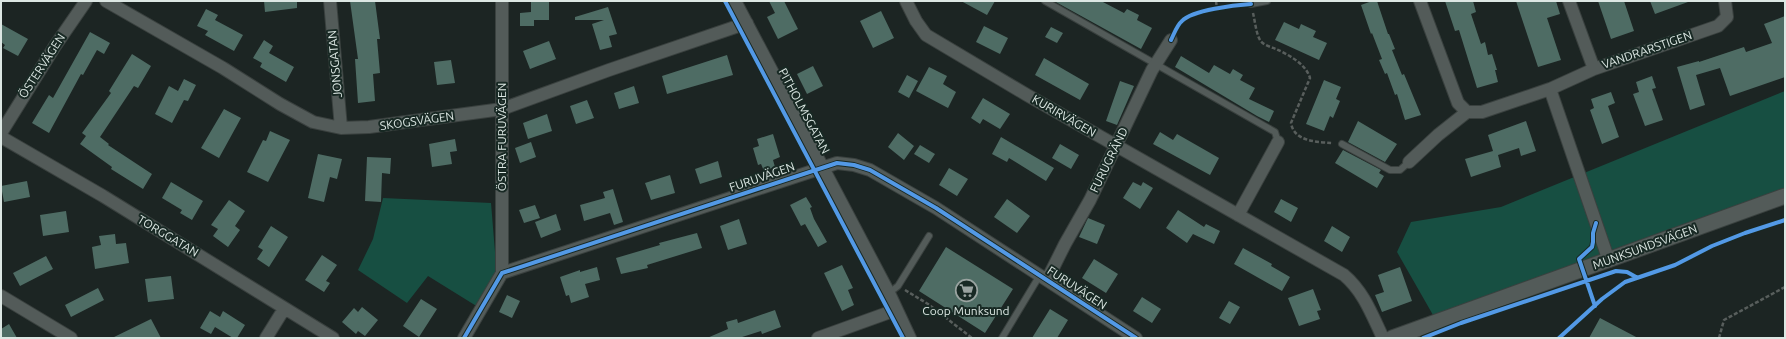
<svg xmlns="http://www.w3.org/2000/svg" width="1786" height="339" viewBox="0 0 1786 339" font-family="Ubuntu,sans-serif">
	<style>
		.green { fill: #174f42 }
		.building { fill: #4e6c64 }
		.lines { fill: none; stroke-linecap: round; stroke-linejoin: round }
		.service-casing { stroke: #3a413f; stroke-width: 8 }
		.minor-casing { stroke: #3a413f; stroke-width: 14 }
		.tertiary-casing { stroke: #3a413f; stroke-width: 17 }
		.path { stroke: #585e5c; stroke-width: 2.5; stroke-dasharray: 4 2; stroke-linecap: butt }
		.service { stroke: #535b59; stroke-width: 6 }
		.minor { stroke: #535b59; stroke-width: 12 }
		.tertiary { stroke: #535b59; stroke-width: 15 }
		.cycleway-casing { stroke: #182924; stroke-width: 6 }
		.cycleway { stroke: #5399e6; stroke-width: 4 }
		.labels { text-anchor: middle; stroke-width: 4; stroke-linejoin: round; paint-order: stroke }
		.street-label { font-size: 12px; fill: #dce7e3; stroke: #182924 }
		.poi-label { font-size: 12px; fill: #dce7e3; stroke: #182924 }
	</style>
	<rect width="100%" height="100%" fill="#1c2523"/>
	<!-- green -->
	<path class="green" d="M1785 91V202L1441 329 1397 252 1411 222 1501 207Z
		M383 198 491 203 497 276 478 307 428 276 407 303 358 270 373 239Z"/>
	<!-- building -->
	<path class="building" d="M264 1H297V8L265 12Z
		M350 1H375L380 39H377L380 73 373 74 375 101 358 103 355 59H358Z
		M531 1H549V20H534V26H520V13L531 12Z
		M769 1H784L798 29 778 39 767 17 775 13Z
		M961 1H995L987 15Z
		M1054 1H1101L1124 13 1127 9 1139 15 1137 20 1152 28 1141 49Z
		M1372 1H1377L1388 34H1389L1395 49 1392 50 1402 75 1404 74 1421 115 1405 120 1397 94 1395 95 1387 73 1385 74 1379 60 1382 59 1372 33 1371 34 1361 5Z
		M1445 1H1473L1476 12 1471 14 1481 44 1485 42 1488 55 1492 54 1497 70H1495L1498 82 1477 88 1459 30 1455 31Z
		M1516 1H1556L1560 14 1547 18 1561 60 1538 67Z
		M1598 1H1624L1634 31 1611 39Z
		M1650 1H1688V2L1655 14Z
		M608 7 617 34 609 36 612 47 600 50 592 24 604 20H575V17Z
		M206 9 218 15 215 20 243 35 234 51 205 35 208 31 197 26Z
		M881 11 894 38 873 48 860 21Z
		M1785 16V77L1730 96 1720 68 1696 75 1705 105 1690 110 1677 67 1699 61V62L1744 47 1746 52 1772 43 1764 24Z
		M1284 22 1299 29 1301 24 1316 31 1313 37 1327 43 1319 60 1275 40Z
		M1 24 28 39 18 56 3 48 5 45 1 42Z
		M984 26 1008 38 1000 54 976 42Z
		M1051 27 1063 33 1057 43 1045 37Z
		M90 32 110 43 104 54 97 50 83 75 81 74 49 133 32 123 49 95 53 98Z
		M264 40 273 46 269 53 294 67 286 82 260 67 262 63 253 58Z
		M549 41 556 59 530 69 523 51Z
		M132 54 151 66 138 88 134 86 100 137 109 144 108 145 152 174 143 189 111 169 112 167 80 144 86 136 82 133 111 93 109 91Z
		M727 55 733 75 667 94 662 76Z
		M1181 56 1209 73 1214 65 1230 74 1233 69 1243 75 1240 80 1255 88 1249 99 1274 111 1269 122 1257 116 1175 67Z
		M1044 58 1089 84 1080 100 1035 75Z
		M451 60 455 83 437 85 434 62Z
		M813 66 823 86 807 94 797 74Z
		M929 67 947 76 943 84 956 92 948 108 916 91Z
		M907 75 918 81 909 98 898 92Z
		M1652 76 1656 88 1652 89 1663 120 1645 126 1633 94 1639 92 1636 82Z
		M184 79 196 85 188 101 184 100 172 123 155 114 169 86 178 91Z
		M1324 80 1341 87 1336 99 1340 101 1333 118 1330 116 1324 131 1306 124Z
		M1120 81 1134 86 1117 125 1106 121Z
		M634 86 639 103 619 109 614 93Z
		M1611 92 1615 103 1608 106 1619 137 1602 144 1590 110 1594 108 1591 99Z
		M983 98 1010 114 1000 129 983 119 980 124 971 118Z
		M587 100 594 118 576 124 570 106Z
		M224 109 241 118 219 158 201 148Z
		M547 114 552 131 528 139 523 123Z
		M1358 121 1397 144 1385 162 1348 142Z
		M1526 121 1536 151 1521 156 1519 148 1498 155 1501 167 1471 177 1465 159 1493 151 1488 135Z
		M270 131 290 140 268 182 247 172 263 140 266 141Z
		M1160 132 1173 140 1177 134 1219 158 1210 175 1153 144Z
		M898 133 914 146 904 160 888 147Z
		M773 134 780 157 773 160 775 167 764 171 761 164 758 165 753 148 759 146 757 139Z
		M1001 137 1054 168 1046 181 1009 158 1007 162 992 154Z
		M455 139 457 151 450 152 452 164 432 167 429 144Z
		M531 142 536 157 520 163 515 148Z
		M1060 144 1079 155 1071 169 1052 158Z
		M920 145 935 154 929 163 914 154Z
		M1343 150 1381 170 1379 173 1384 176 1377 188 1335 163Z
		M318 154 342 159 337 179 330 177 324 202 308 198Z
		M367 157 391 158 390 174 382 173 381 202 365 201Z
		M718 161 722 177 700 184 695 169Z
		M949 168 968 179 957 196 939 185Z
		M670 175 675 193 651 200 645 183Z
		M27 181 30 197 4 202 1 186Z
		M171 182 203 201 192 220 180 213 182 210 162 198Z
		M1133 182 1141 186 1143 182 1153 188 1140 209 1123 198Z
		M613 189 623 222 614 225 610 213 584 221 580 205 605 198 603 192Z
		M806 197 812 207 810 208 814 219 827 242 818 247 805 224 801 226 790 205Z
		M1007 199 1030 216 1017 233 994 217Z
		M1281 199 1298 208 1291 222 1274 212Z
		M229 200 245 211 235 226 240 230 228 247 213 236 218 229 211 225Z
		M535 205 540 218 524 223 519 210Z
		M1178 210 1204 227 1206 224 1220 231 1214 244 1193 234 1187 243 1166 228Z
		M66 211 69 232 43 236 40 215Z
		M556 214 561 230 541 238 535 222Z
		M1088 218 1105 225 1097 244 1079 237Z
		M739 219 747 244 728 250 720 226Z
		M271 226 288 237 269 267 257 259 263 250 258 247Z
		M1332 226 1350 237 1342 252 1324 241Z
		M697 233 702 248 647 265 648 268 621 274 616 258 660 245 659 243Z
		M115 234 116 244 126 243 129 263 95 269 92 247 101 245 99 236Z
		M946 247 1013 289 985 333 919 291Z
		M1243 248 1272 264 1271 266 1290 277 1282 291 1234 264Z
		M322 255 337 265 326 281 330 283 324 292 305 280Z
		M46 256 53 269 20 286 13 273Z
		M1094 259 1118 274 1106 293 1082 278Z
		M842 265 853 288 848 290 854 305 842 311 824 273Z
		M597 267 600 280 585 284 589 297 571 303 569 295 566 296 560 277 580 270V272Z
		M1400 267 1412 301 1382 312 1375 295 1384 292 1378 275Z
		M171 276 174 299 148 302 145 279Z
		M98 288 104 300 71 317 65 305Z
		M1313 289 1321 310 1317 311 1320 319 1299 326 1288 298Z
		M507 295 520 301 512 318 499 312Z
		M1142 297 1161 309 1152 323 1133 311Z
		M421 299 437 309 419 337 403 326Z
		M1229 301 1240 307 1230 324 1219 318Z
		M362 307 378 320 365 336 358 331 356 334 342 322 354 308 358 312Z
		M1050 309 1068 320 1057 338H1032Z
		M775 310 781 327 762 334 761 331 739 338H707L728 329 726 322 737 319 738 323Z
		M210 311 220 317 223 311 245 325 237 338H233L215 327 211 334 200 328Z
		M1600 318 1638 338H1589Z
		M151 319 161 338H112Z
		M9 324 17 338H1V329Z"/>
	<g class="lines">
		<defs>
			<path id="service" d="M1045 1 1275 132 1278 142
				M1251 4 1267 1
				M1342 144 1390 170H1400L1409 162
				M889 293 898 286 929 236
				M1002 338 1040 275"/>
			<path id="minor" d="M106 1 223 68 280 104 313 122 341 128 369 127 502 109 609 70 747 23
				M330 1 341 128
				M502 1V273
				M735 1 889 293 910 338
				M906 1 916 21 926 35 1027 95 1344 275C1364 292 1372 315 1383 338
				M1420 1 1458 103 1467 112H1482L1550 89 1594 69 1718 26 1727 17 1725 1
				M1569 1 1594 69
				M1550 89 1609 261
				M1 133 55 46 86 1
				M1 137 103 196 333 338
				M1409 162 1438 135 1467 112
				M1238 215 1278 142
				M1047 280 1065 244 1090 200 1152 70 1171 40
				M1 296 71 338
				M266 338 284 309
				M464 338 502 273 837 163 854 165 870 170 936 208 1136 338
				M818 338 893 311 896 308"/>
			<path id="tertiary" d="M1392 338 1785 196"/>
		</defs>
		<!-- service casing -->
		<use href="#service" class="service-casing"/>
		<!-- minor casing -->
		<use href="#minor" class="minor-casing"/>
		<!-- tertiary casing -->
		<use href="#tertiary" class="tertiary-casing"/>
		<!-- path -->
		<path class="path" d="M1216 1 1217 9
			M1253 13C1255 21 1256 33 1260 40 1263 45 1271 47 1276 49 1289 55 1306 64 1310 78L1291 123C1294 142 1318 142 1333 143
			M905 290 928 304 972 338
			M1719 338 1724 320 1785 287"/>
		<!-- service -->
		<use href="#service" class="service"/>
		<!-- minor -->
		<use href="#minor" class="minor"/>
		<!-- tertiary -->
		<use href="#tertiary" class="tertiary"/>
		<defs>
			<path id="cycleway" d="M725 1 903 338
				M1171 40C1174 34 1177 25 1182 21 1192 10 1236 5 1251 4
				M1595 306 1579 259 1592 247 1593 242V233L1596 223
				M464 338 502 273 837 163 854 165 870 170 936 208 1136 338
				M1423 338 1461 323 1616 271 1627 272 1636 277
				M1559 338 1602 299 1625 282 1675 265 1712 246 1745 233 1785 220"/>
		</defs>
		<!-- cycleway casing -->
		<use href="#cycleway" class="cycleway-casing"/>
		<!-- cycleway -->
		<use href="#cycleway" class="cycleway"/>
	</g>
	<!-- icons -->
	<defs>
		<symbol id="supermarket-ring" viewBox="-11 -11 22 22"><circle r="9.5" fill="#182924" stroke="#99a3a0" stroke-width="1.5"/><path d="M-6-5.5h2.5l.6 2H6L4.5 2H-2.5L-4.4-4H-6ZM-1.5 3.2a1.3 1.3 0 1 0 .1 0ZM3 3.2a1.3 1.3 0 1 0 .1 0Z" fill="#99a3a0"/></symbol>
	</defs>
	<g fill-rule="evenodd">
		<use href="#supermarket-ring" x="954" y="278" width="25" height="25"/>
	</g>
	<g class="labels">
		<!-- street labels -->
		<g class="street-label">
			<text transform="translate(1647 50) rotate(-19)" y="4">VANDRARSTIGEN</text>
			<text transform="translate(335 64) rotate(-95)" y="4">JONSGATAN</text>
			<text transform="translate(42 66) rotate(-57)" y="4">ÖSTERVÄGEN</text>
			<text transform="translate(804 111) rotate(62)" y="4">PITHOLMSGATAN</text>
			<text transform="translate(1064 116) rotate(30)" y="4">KURIRVÄGEN</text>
			<text transform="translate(417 121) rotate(-8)" y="4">SKOGSVÄGEN</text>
			<text transform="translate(502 137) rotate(-90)" y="4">ÖSTRA FURUVÄGEN</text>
			<text transform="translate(1109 160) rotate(-64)" y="4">FURUGRÄND</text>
			<text transform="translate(762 177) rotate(-19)" y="4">FURUVÄGEN</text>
			<text transform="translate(168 236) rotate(31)" y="4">TORGGATAN</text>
			<text transform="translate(1645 247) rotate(-20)" y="4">MUNKSUNDSVÄGEN</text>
			<text transform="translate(1077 288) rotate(33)" y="4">FURUVÄGEN</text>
		</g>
		<!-- poi labels -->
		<g class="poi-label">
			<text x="966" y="315">Coop Munksund</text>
		</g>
	</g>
	<!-- border -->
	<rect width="1786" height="339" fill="none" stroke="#dce7e3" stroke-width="4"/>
</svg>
